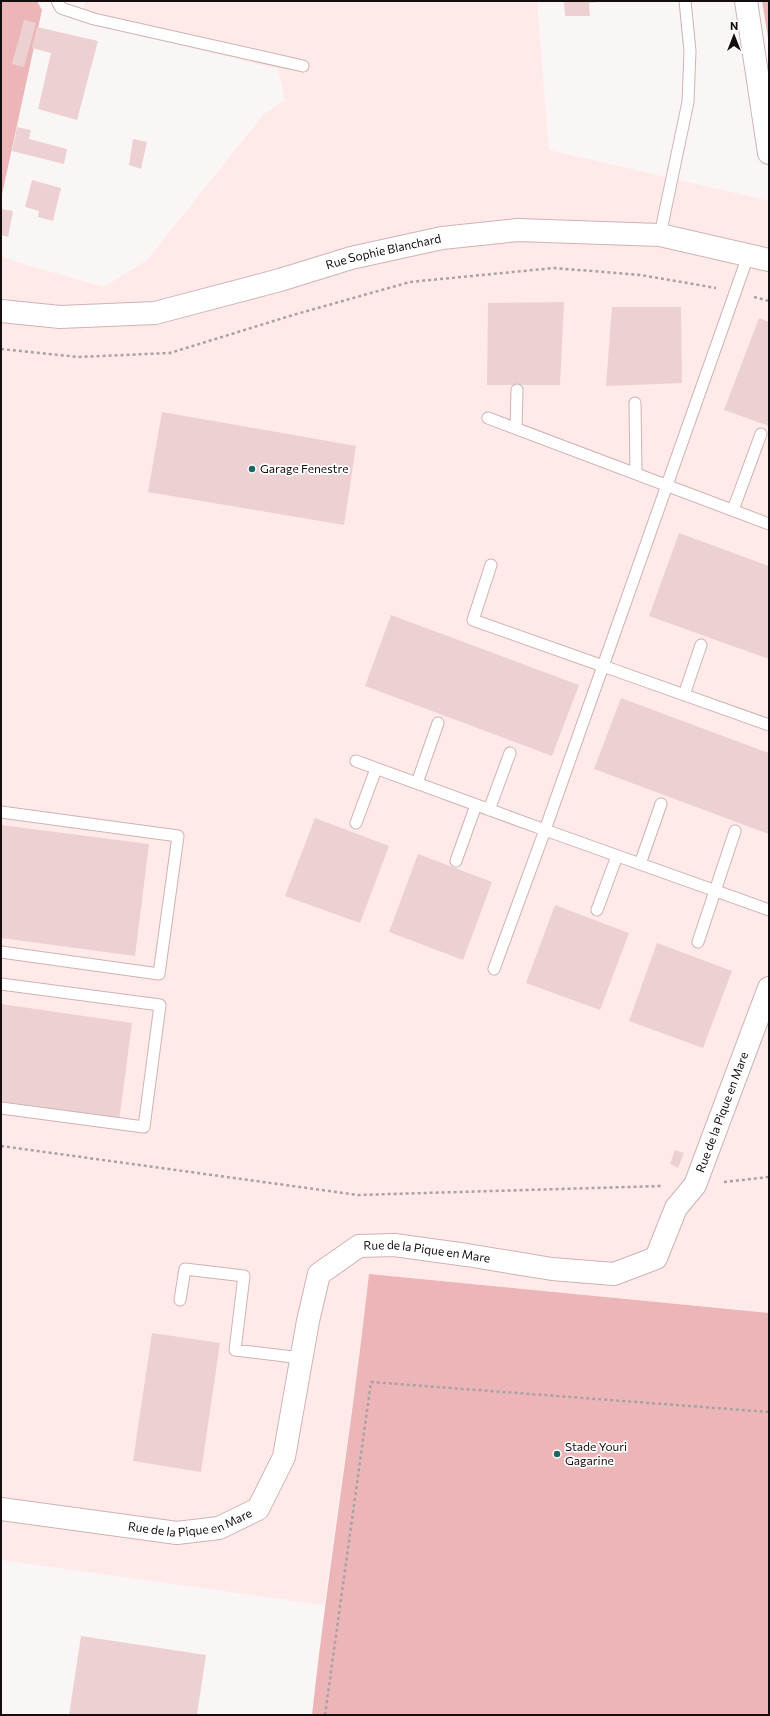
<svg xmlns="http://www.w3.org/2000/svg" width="770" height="1716" viewBox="0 0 770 1716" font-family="Commissioner,sans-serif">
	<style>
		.built { fill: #ffe9e9 }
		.green { fill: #ecb6b8 }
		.building { fill: #edd1d2 }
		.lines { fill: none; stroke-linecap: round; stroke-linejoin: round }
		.lane-casing { stroke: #ceb3b4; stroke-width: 13 }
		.street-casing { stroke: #ceb3b4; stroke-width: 24 }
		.path { stroke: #a9a2a3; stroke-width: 2.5; stroke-dasharray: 3 3; stroke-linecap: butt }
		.lane { stroke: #fff; stroke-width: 11 }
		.street { stroke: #fff; stroke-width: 22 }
		.poi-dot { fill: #1b6761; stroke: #fff; stroke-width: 1.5 }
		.labels { text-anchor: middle; stroke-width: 3.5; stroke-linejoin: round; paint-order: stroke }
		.street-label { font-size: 12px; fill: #160d0e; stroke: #fff }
		.poi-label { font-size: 12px; fill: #160d0e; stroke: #fff; text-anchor: start }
	</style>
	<rect width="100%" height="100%" fill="#fbf6f6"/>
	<!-- built -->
	<path class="built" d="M85 1H537L549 150 769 201V1313L369 1274 362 1337 324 1605 1 1560V256L23 264 104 287 147 260 264 114 285 100 278 69 80 21Z"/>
	<!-- green -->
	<path class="green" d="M1 1H37L42 10 1 199Z
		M762 1H769V44Z
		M369 1274 769 1313V1715H312C328 1568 353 1421 369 1274Z"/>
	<!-- building -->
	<path class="building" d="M564 1H600V2L589 3 590 16H565Z
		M24 20 36 23 24 67 12 64Z
		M37 27 98 41 77 120 38 109 51 53 32 48Z
		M17 127 31 130 29 139 67 149 64 164 12 151Z
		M133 139 147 142 141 169 129 165Z
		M32 180 61 188 53 221 38 217 39 211 25 207Z
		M1 209 13 211 8 237 1 235Z
		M564 302 560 385H487L488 303Z
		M612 307H681L682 383 606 386Z
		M759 318 769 322V426L724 410Z
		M162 412 356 446 344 525 148 492Z
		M679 533 769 566V659L649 616Z
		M391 615 579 685 552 756 365 686Z
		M621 698 769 753V834L594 769Z
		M315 818 389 846 360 923 285 896Z
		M1 825 149 844 135 956 1 938Z
		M418 854 492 882 463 960 389 932Z
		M555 905 629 933 600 1010 526 983Z
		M657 943 732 971 703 1048 629 1021Z
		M1 1004 132 1023 119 1121 1 1105Z
		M675 1150 684 1153 678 1168 670 1164Z
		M152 1333 220 1343 201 1472 133 1461Z
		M81 1636 206 1655 197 1715H69Z"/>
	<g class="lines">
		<defs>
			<path id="lane" d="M57 1 61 8 94 19 303 66
				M660 235 688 102 690 51 685 1
				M748 256 603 666 769 725
				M635 403 636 473
				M488 418 769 524
				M516 428 517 390
				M733 510 761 434
				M491 565 473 620 603 666 545 830 769 910
				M684 695 701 645
				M356 761 545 830 494 969
				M417 783 438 723
				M489 810 510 753
				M1 812 178 836 159 974 1 952
				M356 823 376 769
				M456 861 476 805
				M640 864 661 804
				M597 910 617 856
				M698 942 735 831
				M1 984 160 1005 144 1127 1 1108
				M180 1300 185 1269 244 1276 235 1350 301 1358"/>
			<g id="street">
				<path d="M746 1 769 153"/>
				<path id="s1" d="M1 311 60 317 155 313 280 280 351 258 442 238 518 230 660 235 769 260"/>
				<path id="s2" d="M1 1509 177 1533 219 1528 258 1509 284 1457 308 1321 319 1274 359 1246 394 1245 467 1255 552 1269 614 1274 656 1258 676 1208 695 1185 769 988"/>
			</g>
		</defs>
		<!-- lane casing -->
		<use href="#lane" class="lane-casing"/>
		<!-- street casing -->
		<use href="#street" class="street-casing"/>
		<!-- path -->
		<path class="path" d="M754 297 769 301
			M1 349 78 357 170 353 293 315 410 282 554 268 641 275 716 288
			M1 1146 358 1195 661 1186
			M724 1182 769 1177
			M325 1715 371 1382 769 1412"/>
		<!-- lane -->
		<use href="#lane" class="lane"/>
		<!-- street -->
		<use href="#street" class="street"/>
	</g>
	<!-- markers -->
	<g class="poi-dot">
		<circle cx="252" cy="469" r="4"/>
		<circle cx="557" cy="1454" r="4"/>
	</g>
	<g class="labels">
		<!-- street labels -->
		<g class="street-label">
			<text dy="4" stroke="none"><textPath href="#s1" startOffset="391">Rue Sophie Blanchard</textPath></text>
			<text dy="4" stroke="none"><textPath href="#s2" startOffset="1020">Rue de la Pique en Mare</textPath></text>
			<text dy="4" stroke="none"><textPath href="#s2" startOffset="625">Rue de la Pique en Mare</textPath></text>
			<text dy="4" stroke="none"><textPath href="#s2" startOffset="192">Rue de la Pique en Mare</textPath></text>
		</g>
		<!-- poi labels -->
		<g class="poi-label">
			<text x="260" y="473">Garage Fenestre</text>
			<text x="565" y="1451">Stade Youri<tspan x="565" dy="14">Gagarine</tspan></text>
		</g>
	</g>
	<!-- border -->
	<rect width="770" height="1716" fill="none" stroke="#160d0e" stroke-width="4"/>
	<!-- north arrow -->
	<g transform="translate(734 36)" stroke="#ffffff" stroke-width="3" paint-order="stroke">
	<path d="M0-3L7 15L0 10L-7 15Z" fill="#160d0e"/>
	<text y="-6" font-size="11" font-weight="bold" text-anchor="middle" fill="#160d0e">N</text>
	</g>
</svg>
